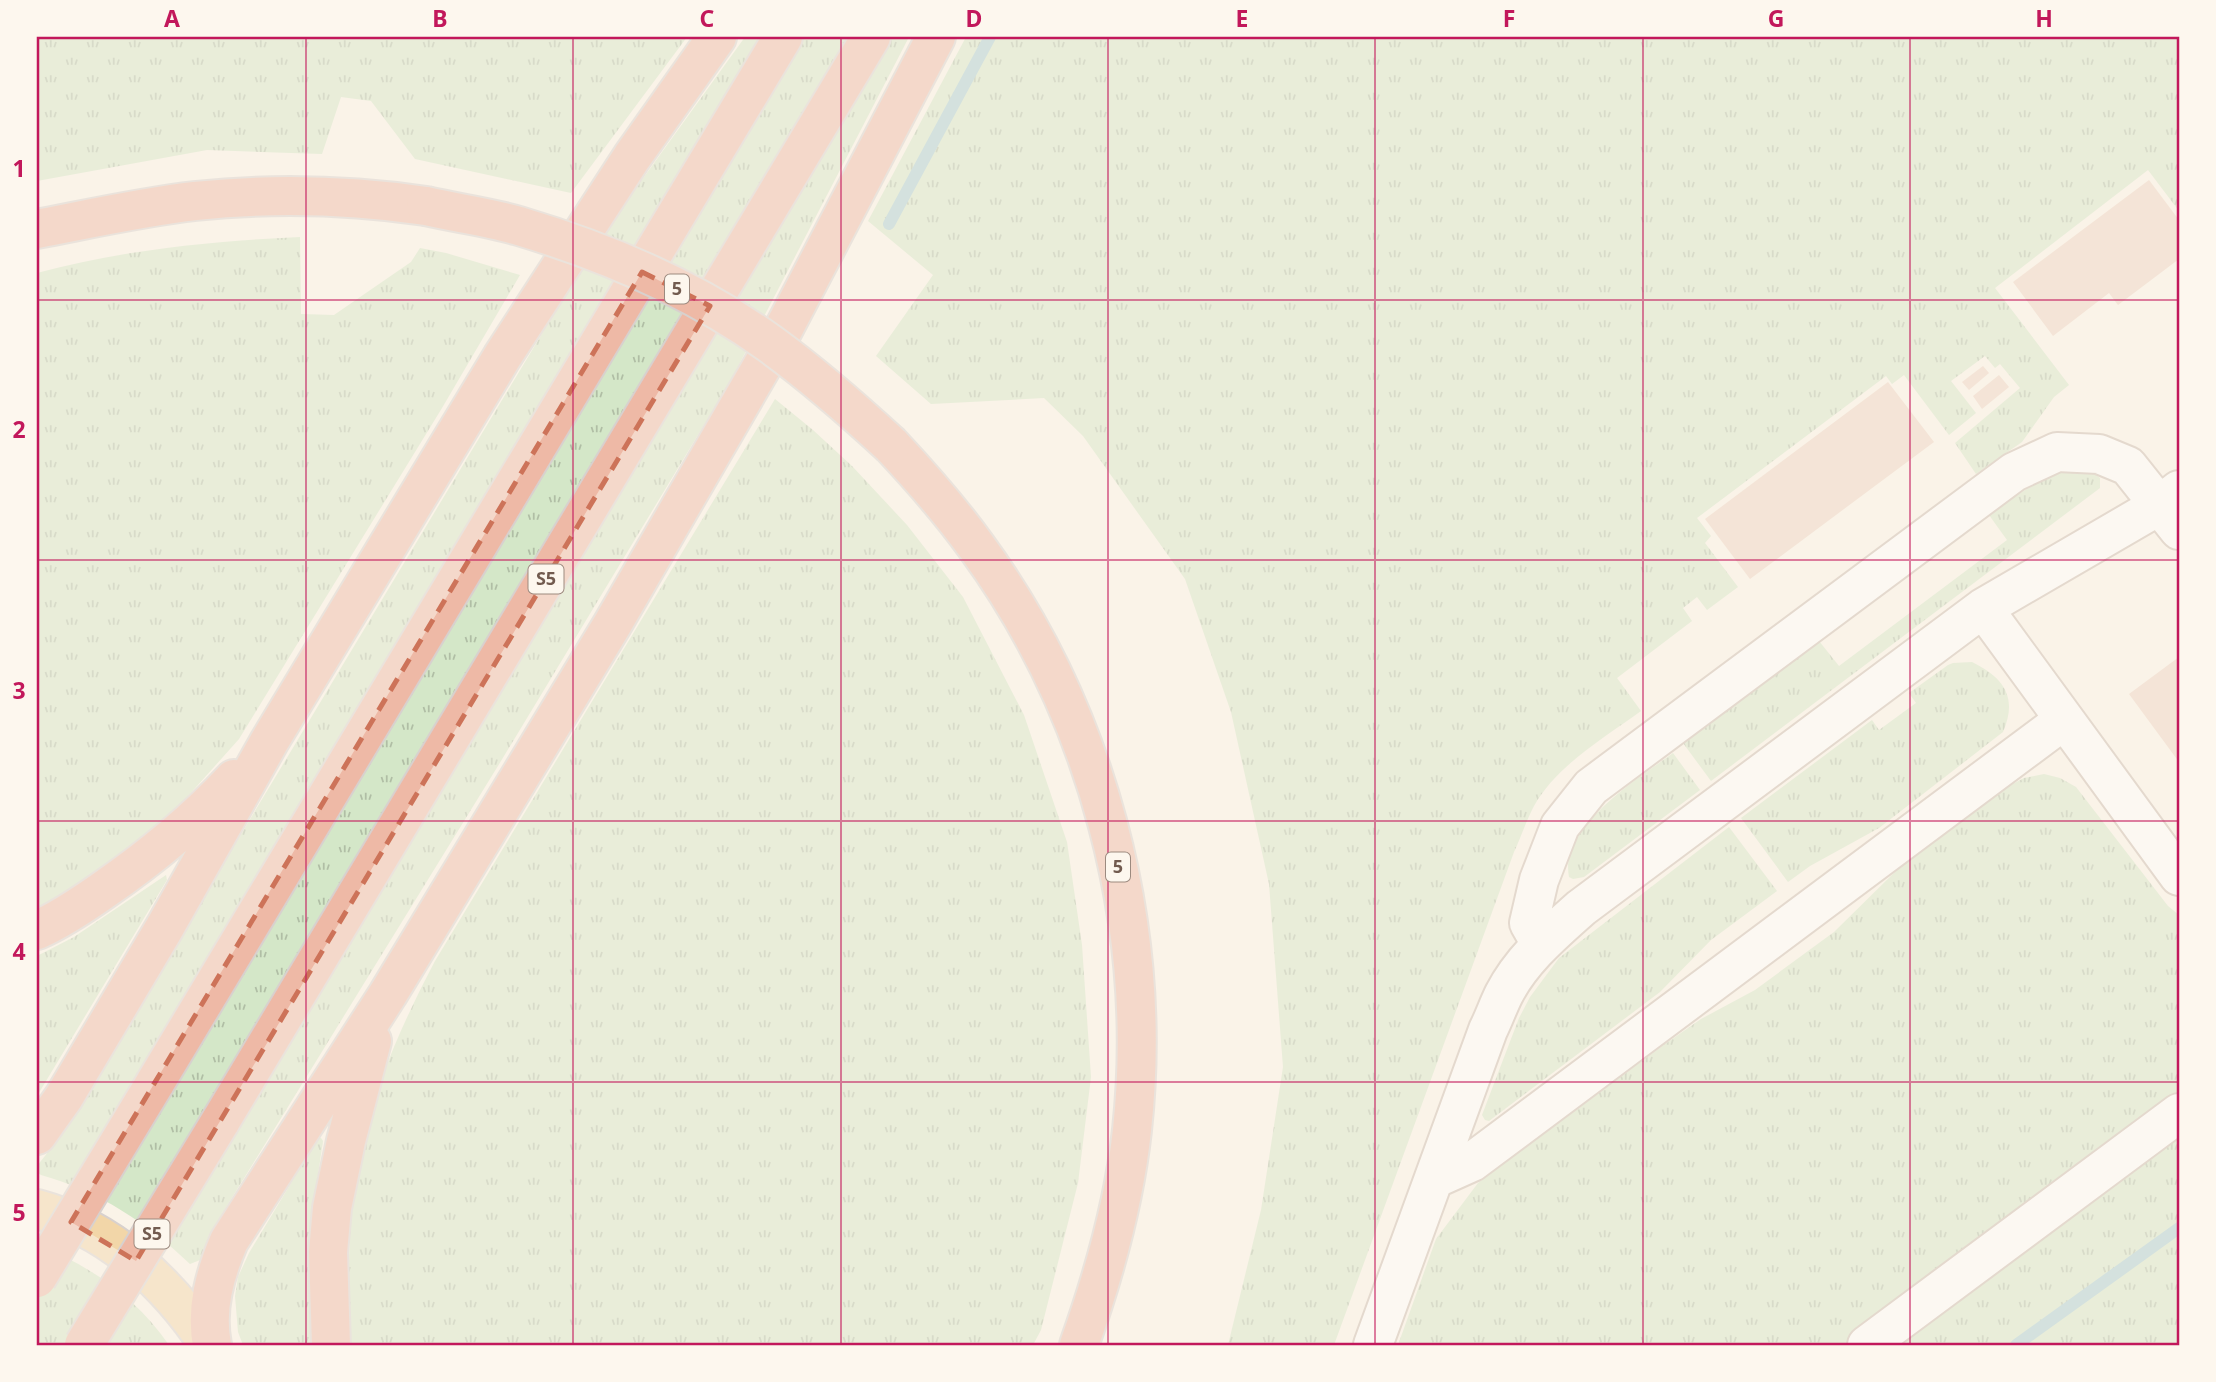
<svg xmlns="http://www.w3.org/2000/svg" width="2216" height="1382" viewBox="0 0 2216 1382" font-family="'Noto Sans',sans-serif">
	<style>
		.grass { fill: url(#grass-tufts) }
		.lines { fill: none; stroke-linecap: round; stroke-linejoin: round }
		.stream { stroke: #a6ccd3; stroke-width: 12 }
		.building { fill: #edd3c3 }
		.minor-casing { stroke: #cbbbaf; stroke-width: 42 }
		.major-casing { stroke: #d8d1ce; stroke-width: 42 }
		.highway-casing { stroke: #d8d1ce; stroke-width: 42 }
		.minor { stroke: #fff; stroke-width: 38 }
		.major { stroke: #f2d6a8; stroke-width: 38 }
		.highway { stroke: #eeb9a6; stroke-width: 38 }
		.highway-bridge-casing { stroke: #d8d1ce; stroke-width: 42; stroke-linecap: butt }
		.highway-bridge { stroke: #eeb9a6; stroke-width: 38 }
		.marked { fill: none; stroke: #cd7359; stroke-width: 5; stroke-dasharray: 14 9; stroke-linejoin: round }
		.grid { fill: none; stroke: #c2185b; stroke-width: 2; stroke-opacity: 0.55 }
		.labels { text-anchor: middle; stroke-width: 5; stroke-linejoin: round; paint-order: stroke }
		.shield { fill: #fdf7ee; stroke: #9c8a7f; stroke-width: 2 }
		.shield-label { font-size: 18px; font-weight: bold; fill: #725b4f }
		.neatline { fill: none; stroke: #c2185b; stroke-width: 2.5 }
		.grid-label { font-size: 23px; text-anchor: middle; font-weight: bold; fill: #c2185b }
	</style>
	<defs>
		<pattern id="grass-tufts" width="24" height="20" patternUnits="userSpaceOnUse" patternTransform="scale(1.75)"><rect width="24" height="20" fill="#d4e7c8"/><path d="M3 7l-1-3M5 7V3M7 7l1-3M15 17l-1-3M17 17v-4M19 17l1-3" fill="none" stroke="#b0bea5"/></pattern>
	</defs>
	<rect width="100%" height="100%" fill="#faf3e8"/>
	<!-- grass -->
	<path class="grass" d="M37 37H687L571 193 415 159 371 101 341 97 322 154 207 150 37 181Z
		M745 37H909L730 382 501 761 209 1235 200 1260 190 1264C147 1223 99 1191 41 1175L38 1173 37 1166 71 1123 74 1112 561 302 636 188Z
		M966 37H2179V211L2148 170 1995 288 2069 385 2054 397 2022 442 1976 474 1955 443 2020 388 2000 364 1995 368 1985 356 1951 381 1976 413 1949 435 1904 375 1892 384 1886 376 1697 518 1711 536 1705 543 1738 587 1707 610 1697 597 1683 608 1692 621 1617 678 1641 711C1604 738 1557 765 1534 806 1526 821 1521 837 1514 852L1334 1345H1228L1261 1210 1283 1067 1269 884 1231 712 1185 579 1083 436 1044 398 931 404 876 356 933 275 868 221Z
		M300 237 301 314 334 315 411 262 420 248 446 253 520 275 442 408 239 739 181 804 107 868 73 890 37 908V273C122 250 212 241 300 237Z
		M775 399 813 430 852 466 907 525 963 597 1024 715 1067 842 1082 945 1091 1077 1078 1183 1041 1330 1033 1345H351C348 1276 346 1206 363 1139 379 1076 405 1018 435 961Z
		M2067 471H2082L2095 474 2100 478V488L1711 781 1683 743 1819 641 1839 666 2007 540 1989 515C2014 497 2037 479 2067 471Z
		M1972 662C2004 678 2018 697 2003 732L1879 828 1810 866 1788 882 1741 818 1872 720 1879 730 1916 703 1909 693 1948 665 1953 663Z
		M1673 753 1700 790 1584 877 1573 879 1569 877C1559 827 1639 778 1673 753Z
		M2044 774 2060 778 2076 787 2168 906 2179 915V1092L1843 1345H1398L1436 1239 1478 1183 1665 1044 1701 1019 1755 990 1834 932 1901 866 2005 788 2024 778Z
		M1729 827 1777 891 1711 940 1660 992 1489 1121 1485 1120 1482 1115 1519 1018 1530 997 1559 958Z
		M166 875 167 880 37 1096V956L74 937Z
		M2179 1133V1345H1899Z
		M318 1138H321L323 1141 309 1236 311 1345H243L238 1332 235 1296 238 1277 249 1253Z
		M37 1244C91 1267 135 1296 169 1345H37Z"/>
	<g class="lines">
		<!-- stream -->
		<path class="stream" d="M889 224 990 37
			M2016 1345 2179 1228"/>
	</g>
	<!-- building -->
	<path class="building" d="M2149 180 2179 220V259L2118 305 2109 293 2053 336 2013 282Z
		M1983 366 1989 373 1969 390 1962 382Z
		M1999 375 2009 387 1982 409 1973 396Z
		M1888 382 1934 442 1750 579 1705 519Z
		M2179 657V762L2129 694Z"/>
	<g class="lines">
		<defs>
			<path id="minor" d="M1983 608 2179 876
				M1541 944 1529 923 1539 880 1560 826 1591 787 2014 472 2057 452 2099 454 2128 466 2179 530
				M1434 1179 1472 1162 2064 720
				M1373 1345 1488 1030C1494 1018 1498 1006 1504 994 1522 959 1552 934 1581 908L1983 608 2160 505 2179 490
				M1867 1345 2179 1113"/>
			<path id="major" d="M37 1209C111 1229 168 1283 209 1345"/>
			<path id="highway" d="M37 229C89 219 142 207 195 201 272 193 350 195 426 206
				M891 445C921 477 950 510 976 546 1097 711 1154 927 1132 1130 1124 1204 1104 1275 1079 1345
				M37 930C60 920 82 905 102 891 150 858 194 822 234 779
				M155 1083 783 37
				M220 1122 871 37
				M37 1135 64 1097 165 927 269 742 502 357 632 157 717 37
				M212 1345C205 1309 215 1274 229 1241L388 994 612 625 783 330 936 37
				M331 1345 328 1252 332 1208 346 1141 372 1041"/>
		</defs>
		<!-- minor casing -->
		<use href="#minor" class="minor-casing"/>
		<!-- major casing -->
		<use href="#major" class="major-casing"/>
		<!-- highway casing -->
		<use href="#highway" class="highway-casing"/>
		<!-- minor -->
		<use href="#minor" class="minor"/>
		<!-- major -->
		<use href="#major" class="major"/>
		<!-- highway -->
		<use href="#highway" class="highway"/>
		<defs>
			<path id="highway-bridge" d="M426 206C456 213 489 217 519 226 606 252 695 290 769 343 812 374 852 409 891 445
				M37 1278 155 1083
				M84 1345 220 1122"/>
		</defs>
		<!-- highway-bridge casing -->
		<use href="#highway-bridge" class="highway-bridge-casing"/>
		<!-- highway-bridge -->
		<use href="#highway-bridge" class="highway-bridge"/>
	</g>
	<!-- marked area -->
	<path d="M0 0H2216V1382H0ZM642 272 710 306 136 1261 71 1222Z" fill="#faf3e8" fill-opacity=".55" fill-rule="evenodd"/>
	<path class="marked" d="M642 272 710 306 136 1261 71 1222Z"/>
	<!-- grid -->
	<path class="grid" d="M306 37V1345M573 37V1345M841 37V1345M1108 37V1345M1375 37V1345M1643 37V1345M1910 37V1345M37 300H2179M37 560H2179M37 821H2179M37 1082H2179"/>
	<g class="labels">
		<!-- shield labels -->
		<g class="shield">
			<rect x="665" y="274.5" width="24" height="29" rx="5"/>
			<rect x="528.5" y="564.5" width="35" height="29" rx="5"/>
			<rect x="1106" y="852.5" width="24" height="29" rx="5"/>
			<rect x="134.5" y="1219.5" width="35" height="29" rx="5"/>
		</g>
		<g class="shield-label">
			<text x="677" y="295">5</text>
			<text x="546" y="585">S5</text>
			<text x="1118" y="873">5</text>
			<text x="152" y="1240">S5</text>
		</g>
	</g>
	<!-- border -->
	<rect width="2216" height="1382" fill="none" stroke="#fdf7ee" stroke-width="77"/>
	<rect x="38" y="38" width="2140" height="1306" class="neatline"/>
	<g class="grid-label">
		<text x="172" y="27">A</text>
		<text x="440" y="27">B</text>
		<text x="707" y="27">C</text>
		<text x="974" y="27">D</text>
		<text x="1242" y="27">E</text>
		<text x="1509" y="27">F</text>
		<text x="1776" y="27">G</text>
		<text x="2044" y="27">H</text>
		<text x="19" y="177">1</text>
		<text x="19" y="438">2</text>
		<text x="19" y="699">3</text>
		<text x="19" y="960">4</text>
		<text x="19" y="1221">5</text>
	</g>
</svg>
